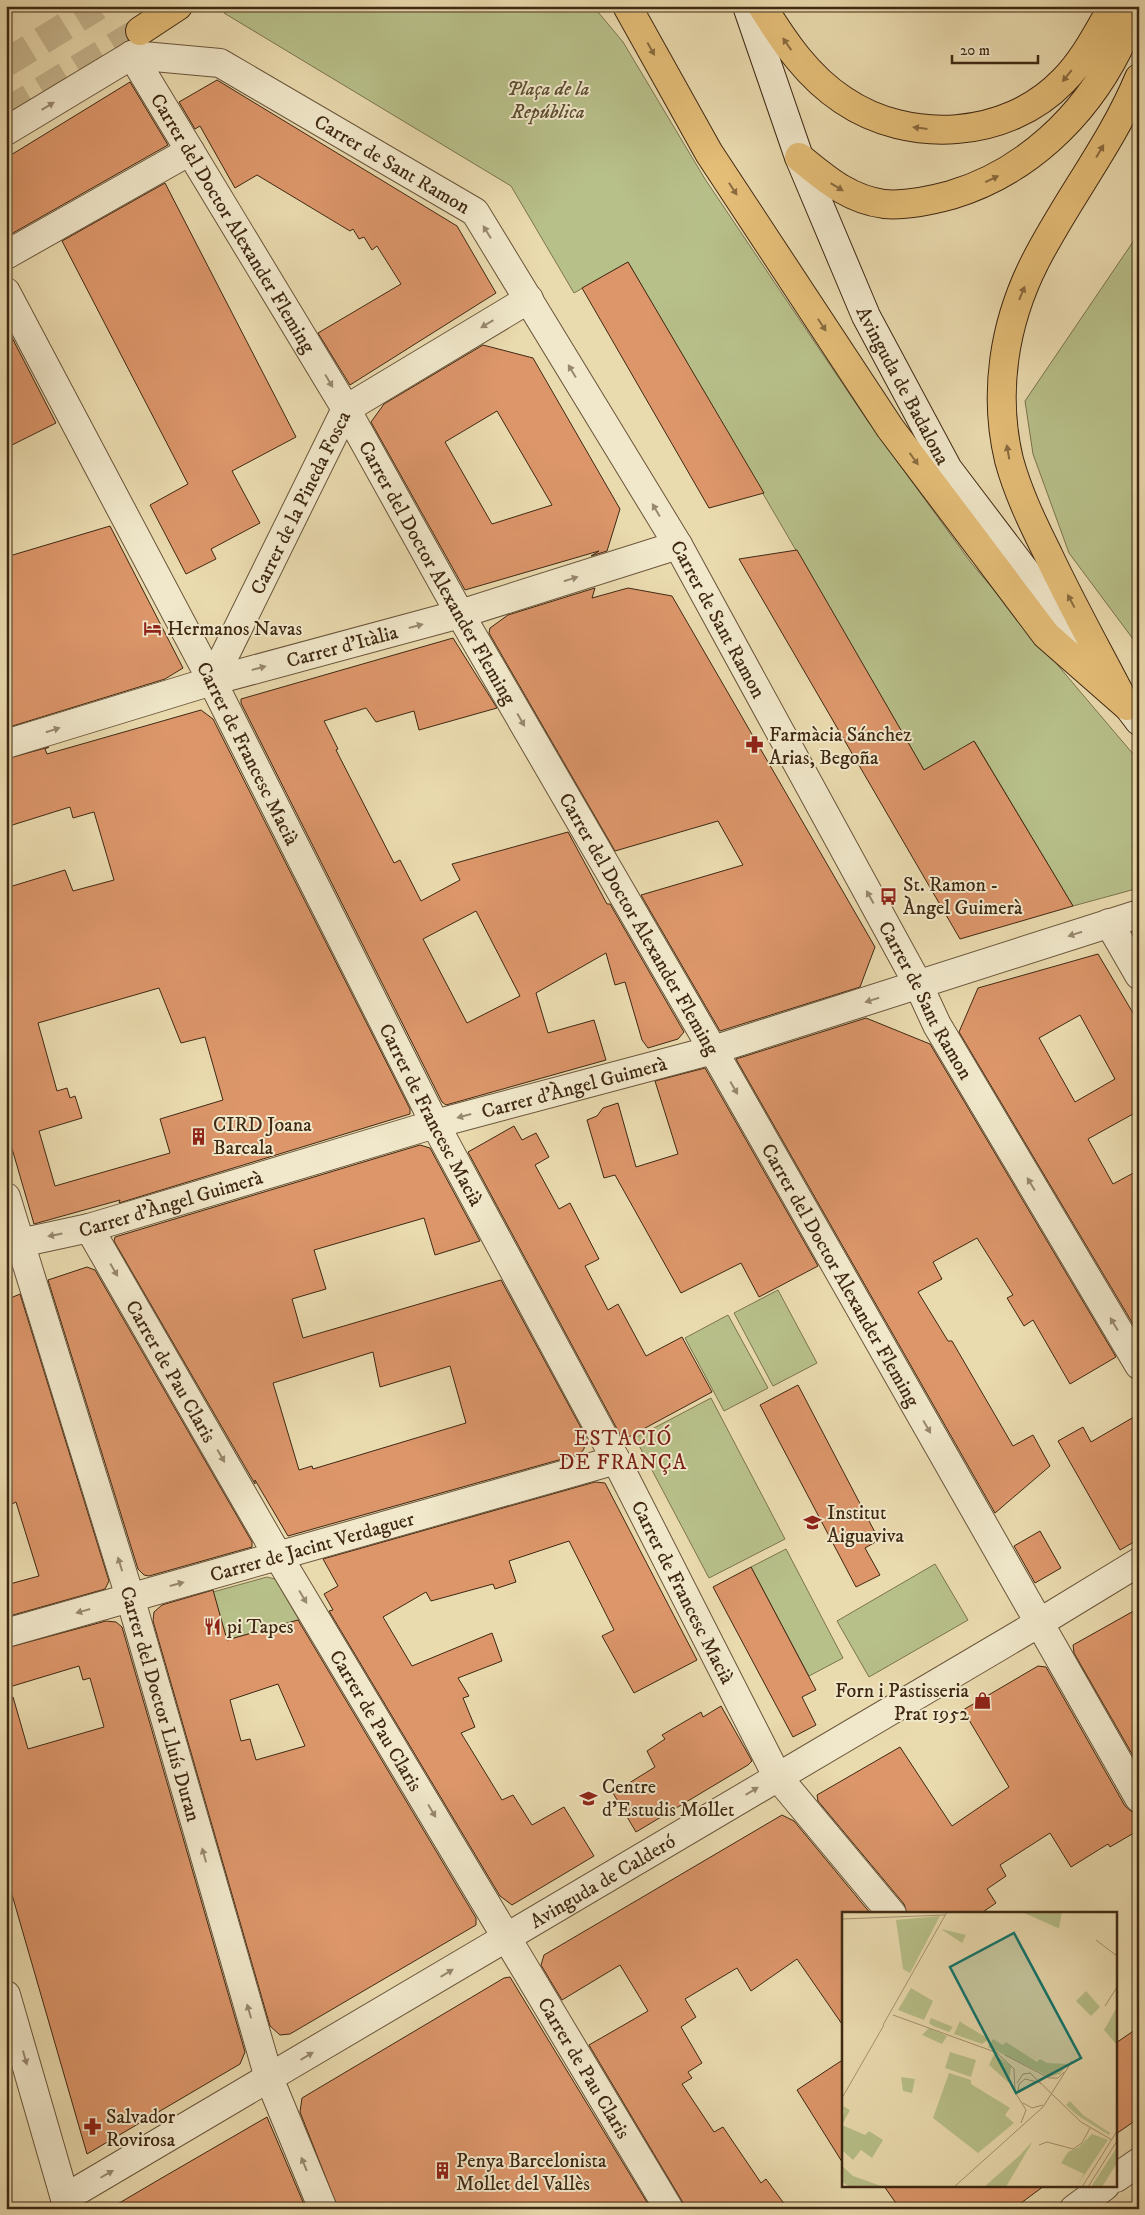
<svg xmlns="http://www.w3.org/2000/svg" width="1145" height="2215" viewBox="0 0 1145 2215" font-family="'IM FELL DW Pica',serif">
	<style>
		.green { fill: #b8c08a; stroke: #7c744e }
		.building { fill: #dc966a; stroke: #3f2813; fill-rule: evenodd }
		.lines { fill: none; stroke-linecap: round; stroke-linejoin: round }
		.highway-tunnel { stroke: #c8b790; stroke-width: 28; stroke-dasharray: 28 14; stroke-linecap: butt }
		.street-casing { stroke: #6a553a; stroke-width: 30 }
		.secondary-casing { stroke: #3f2813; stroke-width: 30 }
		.highway-casing { stroke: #3f2813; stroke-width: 30 }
		.street { stroke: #f1e8cb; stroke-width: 28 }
		.secondary { stroke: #f1e8cb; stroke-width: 28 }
		.highway { stroke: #e5be78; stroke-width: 28 }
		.rail { stroke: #3f2813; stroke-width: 4; stroke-dasharray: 9 9; stroke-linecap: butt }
		.oneway { fill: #8a6c40 }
		.oneway2 { fill: #98886f }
		.labels { text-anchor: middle; stroke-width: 4; stroke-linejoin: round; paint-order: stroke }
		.park-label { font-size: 20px; font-style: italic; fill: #5d4e31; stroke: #f1e8cb }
		.street-label { font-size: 20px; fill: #3f2813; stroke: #f1e8cb }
		.poi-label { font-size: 20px; fill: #3f2813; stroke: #f1e8cb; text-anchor: start }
		.neighbourhood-label { font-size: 21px; letter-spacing: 1px; fill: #7a1f14; stroke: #f1e8cb }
		.inset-road { fill: none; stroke: #a69371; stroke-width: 1 }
		.view { fill: #0f766e; fill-opacity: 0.15; stroke: #0f766e; stroke-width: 2.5 }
		.inset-edge { fill: none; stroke: #3f2813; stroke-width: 2.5 }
	</style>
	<rect width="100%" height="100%" fill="#eadbaf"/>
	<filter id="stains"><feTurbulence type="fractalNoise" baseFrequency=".004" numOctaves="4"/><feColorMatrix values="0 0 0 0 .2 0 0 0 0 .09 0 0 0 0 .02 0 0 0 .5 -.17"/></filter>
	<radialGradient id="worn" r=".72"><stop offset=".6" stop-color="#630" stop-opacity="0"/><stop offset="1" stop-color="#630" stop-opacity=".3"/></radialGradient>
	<!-- green -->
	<path class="green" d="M238 6H593L623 42 705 179 867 420 972 564 1139 761V888L1073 906 975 742 924 770 628 262 574 293 511 186 224 13Z
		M1139 233V647L1069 553 1033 454 1025 401Z
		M778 1290 817 1363 773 1386 734 1313Z
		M728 1315 768 1388 724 1411 685 1338Z
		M711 1398 785 1539 709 1578 635 1438Z
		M786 1549 843 1658 809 1676 751 1567Z
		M935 1564 968 1620 869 1677 837 1621Z
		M267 1577 275 1579 299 1620 227 1640 213 1592Z"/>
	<!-- building -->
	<path class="building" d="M217 80 457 226 496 293 350 385 318 333 401 284 377 246 372 250 364 237 359 239 353 229 350 231 257 175 235 188 200 126 195 129 179 102Z
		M130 82 168 145 6 237V158Z
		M165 183 296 437 232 471 260 523 211 549 216 559 186 574 150 505 188 484 62 241Z
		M628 262 764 493 709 508 582 288Z
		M6 326 56 423 6 448Z
		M483 345 533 358 620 509 607 551 591 556 599 551 465 590 371 422 384 404ZM497 411 552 505 492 524 445 442Z
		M110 526 183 668 165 679 6 728V557Z
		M797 550 924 770 974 741 1073 906 960 939 739 559Z
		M595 588 592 598 628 588 672 596 875 947 860 987 720 1031 641 895 743 865 718 821 615 851 489 633 490 628 508 615Z
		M453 638 497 708 419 730 414 711 376 722 366 708 324 721 338 749 336 750 394 863 400 860 421 901 460 880 452 864 568 832 607 904H610L684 1032 678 1039 648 1048 642 1040 625 982 615 985 606 953 536 993 548 1033 594 1020 606 1060 446 1105 442 1102 241 703V699ZM476 911 520 996 467 1023 423 939Z
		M201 710 213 719 410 1109V1114L119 1203 120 1200 34 1224 6 1128V888L65 870 73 891 114 880 94 812 73 818 70 807 6 827V759L49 747 45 749 47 754ZM159 988 181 1043 205 1037 223 1100 160 1119 170 1153 55 1186 39 1131 82 1118 75 1096 70 1098 67 1088 57 1091 38 1023Z
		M1098 954 1139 1023V1124L1133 1114 1088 1139 1113 1184 1139 1170V1334L959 1032 978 988ZM1080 1015 1115 1079 1075 1102 1039 1038Z
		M866 1018 930 1044 1116 1357 1070 1384 1033 1320 1024 1326 1007 1298 1013 1295 977 1238 933 1262 942 1279 918 1292 948 1341H952L1013 1446 1033 1435 1050 1466 995 1513 736 1059Z
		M705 1068 818 1266 759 1297 741 1263 681 1293 615 1175 604 1178 587 1120 597 1116 603 1108 618 1103 636 1167 678 1154 655 1081Z
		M514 1126 522 1140 536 1133 549 1157 535 1165 559 1209 570 1203 599 1259 585 1266 608 1310 618 1304 646 1356 682 1337 712 1392 623 1440 468 1152Z
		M420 1145 430 1148 480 1241 435 1255 424 1218 314 1250 326 1289 292 1299 303 1338 501 1280 586 1437 584 1449 580 1454 288 1536 255 1480V1484L114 1241 115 1237ZM373 1352 380 1387 450 1366 466 1423 313 1469 312 1466 299 1470 273 1383Z
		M87 1267 95 1270 252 1542V1547L149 1576 144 1575 138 1569 48 1280Z
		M20 1294 109 1581 105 1589 6 1617V1585L39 1576 16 1502 12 1504 6 1484V1300Z
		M798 1385 879 1540 865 1548 880 1575 856 1587 760 1405Z
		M1139 1414V1539L1120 1550 1058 1441 1083 1427 1091 1442Z
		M595 1482 605 1483 697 1660 634 1693 602 1636 614 1630 569 1541 509 1561 516 1582 495 1589 493 1584 431 1601 426 1592 383 1617 412 1666 492 1633 502 1661 458 1678 469 1696 463 1698 475 1727 461 1733 502 1800 513 1795 532 1825 564 1807 594 1856 512 1905 500 1896 329 1611 333 1610 324 1594 338 1586 323 1559Z
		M1040 1531 1061 1568 1035 1583 1014 1546Z
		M751 1567 816 1690 802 1697 816 1725 793 1737 713 1587Z
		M213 1590 227 1640 298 1620 476 1918V1925L290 2034 280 2035 270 2026 153 1621 154 1612 162 1605ZM278 1684 305 1746 256 1760 250 1739 241 1741 230 1700Z
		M1139 1608V1766L1074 1653 1073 1645Z
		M106 1621 116 1622 122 1627 245 2052 240 2064 87 2154 6 1874V1698L13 1697 28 1749 104 1727 90 1678 83 1680 79 1666 6 1688V1648Z
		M1038 1666 1046 1667 1125 1806 1131 1811 1139 1814V1830L1110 1847 1108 1844 1071 1867 1050 1833 1000 1865 1006 1876 987 1889 996 1903 980 1914H907L904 1904 818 1801 817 1795 900 1747 952 1826 1009 1787 963 1710Z
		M721 1706 752 1761 748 1765 636 1832 613 1793 655 1767 647 1751 665 1739 662 1735 701 1712 703 1717Z
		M782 1815 794 1821 871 1914H844V2027L797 1959 751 1991 737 1968 685 1999 696 2017 681 2027 702 2063 688 2072 692 2078 682 2084 714 2132 723 2127 761 2183 766 2179 788 2209H685L682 2201 589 2045 648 2011 620 1965 562 2000 541 1965 544 1955Z
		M510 1977 651 2209H338L300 2112 302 2098 504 1978Z
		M1139 2027V2118L1116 2134V2043Z
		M844 2059V2165L797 2090Z
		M267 2117 306 2209H109L160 2179Z
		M884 2186H1044L1013 2209H900Z"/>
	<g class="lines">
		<!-- highway-tunnel -->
		<path class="highway-tunnel" d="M6 63 98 6
			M6 112 140 31"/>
		<defs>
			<g id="street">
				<path id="s1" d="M132 55 346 409 460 614 721 1064 1139 1798"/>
				<path id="s2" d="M132 55 220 63 475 212 678 545 919 986 937 1025 1139 1365"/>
				<path d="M6 131 132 55"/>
				<path d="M6 255 190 151"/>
				<path id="s3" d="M6 292 212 681 435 1124 616 1460 777 1776 892 1914"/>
				<path id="s4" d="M212 681 346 409 529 299"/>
				<path id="s5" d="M6 744 212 681 460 614 678 545"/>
				<path d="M1109 923 1139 975"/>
				<path id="s6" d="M6 1197 130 1597 269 2078 323 2209"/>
				<path id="s7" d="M89 1228 278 1556 669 2209"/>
				<path id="s8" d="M6 1246 89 1228 435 1124 713 1050 1139 914"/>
				<path id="s9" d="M6 1633 616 1460"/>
				<path d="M6 1995 68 2209"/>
				<path d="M1116 2178 1139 2162"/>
				<path id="s10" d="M65 2198 1039 1623 1139 1562"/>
				<path d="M1074 2209 1105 2186"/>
			</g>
			<g id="secondary">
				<path id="s11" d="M747 6 799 157 866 316 948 469 1139 721"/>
			</g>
			<path id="highway" d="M627 6 709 153 890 428 1046 635 1127 706
				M762 6C784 42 808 77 843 100 909 145 1007 139 1063 81 1084 60 1098 32 1113 6
				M140 31 178 6
				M799 157C825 178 848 199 884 204 906 206 929 201 951 195 1025 173 1084 117 1118 49 1124 35 1132 21 1134 6
				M1119 692C1095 646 1070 601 1048 554 1033 524 1018 493 1009 460 993 393 1004 323 1035 262 1067 199 1112 143 1139 78"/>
		</defs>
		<!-- street casing -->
		<use href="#street" class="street-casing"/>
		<!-- secondary casing -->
		<use href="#secondary" class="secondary-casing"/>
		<!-- highway casing -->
		<use href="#highway" class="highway-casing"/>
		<!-- street -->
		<use href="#street" class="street"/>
		<!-- secondary -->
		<use href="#secondary" class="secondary"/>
		<!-- highway -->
		<use href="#highway" class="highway"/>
		<!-- rail -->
		<path class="rail" d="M6 10 13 6"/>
	</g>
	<!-- one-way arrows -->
	<defs><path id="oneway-solid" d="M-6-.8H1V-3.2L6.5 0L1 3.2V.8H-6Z" transform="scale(1.25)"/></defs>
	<g class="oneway">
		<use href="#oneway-solid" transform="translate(787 44) rotate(-125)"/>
		<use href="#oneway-solid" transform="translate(651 49) rotate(61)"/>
		<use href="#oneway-solid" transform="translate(1067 76) rotate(129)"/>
		<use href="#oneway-solid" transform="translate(920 128) rotate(-173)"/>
		<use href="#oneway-solid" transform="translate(1100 151) rotate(-59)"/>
		<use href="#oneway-solid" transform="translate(992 179) rotate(-25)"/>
		<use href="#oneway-solid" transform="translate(837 187) rotate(31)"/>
		<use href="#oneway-solid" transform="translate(733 189) rotate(57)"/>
		<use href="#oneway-solid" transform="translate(1022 293) rotate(-68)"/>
		<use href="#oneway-solid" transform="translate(822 325) rotate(57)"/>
		<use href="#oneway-solid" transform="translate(1008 452) rotate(-100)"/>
		<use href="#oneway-solid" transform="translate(914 459) rotate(54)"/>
		<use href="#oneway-solid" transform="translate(1071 601) rotate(-118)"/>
	</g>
	<g class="oneway2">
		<use href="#oneway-solid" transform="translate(48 106) rotate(-31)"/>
		<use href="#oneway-solid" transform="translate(487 232) rotate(-122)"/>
		<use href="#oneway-solid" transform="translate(487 324) rotate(149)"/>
		<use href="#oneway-solid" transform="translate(572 371) rotate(-121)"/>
		<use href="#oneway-solid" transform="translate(329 381) rotate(59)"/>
		<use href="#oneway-solid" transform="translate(656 510) rotate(-121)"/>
		<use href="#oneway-solid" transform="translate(571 579) rotate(-18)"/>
		<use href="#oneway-solid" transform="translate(416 626) rotate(-15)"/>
		<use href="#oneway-solid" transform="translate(259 668) rotate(-15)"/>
		<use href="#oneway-solid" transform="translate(521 720) rotate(60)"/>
		<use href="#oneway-solid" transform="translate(53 730) rotate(-17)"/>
		<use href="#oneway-solid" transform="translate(870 897) rotate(-119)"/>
		<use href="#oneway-solid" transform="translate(1075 934) rotate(162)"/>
		<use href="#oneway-solid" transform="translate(872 1000) rotate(163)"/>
		<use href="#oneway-solid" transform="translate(734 1088) rotate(60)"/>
		<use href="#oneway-solid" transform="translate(464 1116) rotate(165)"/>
		<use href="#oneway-solid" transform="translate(1031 1184) rotate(-121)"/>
		<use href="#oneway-solid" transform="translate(55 1235) rotate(169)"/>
		<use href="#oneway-solid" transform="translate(114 1270) rotate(60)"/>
		<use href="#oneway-solid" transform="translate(1114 1324) rotate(-121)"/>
		<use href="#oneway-solid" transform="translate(927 1427) rotate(60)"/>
		<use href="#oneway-solid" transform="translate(221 1456) rotate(60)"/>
		<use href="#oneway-solid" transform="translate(120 1564) rotate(-107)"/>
		<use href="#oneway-solid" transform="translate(177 1584) rotate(-15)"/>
		<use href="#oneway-solid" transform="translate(303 1597) rotate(59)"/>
		<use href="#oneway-solid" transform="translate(83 1611) rotate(164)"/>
		<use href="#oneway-solid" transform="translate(752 1791) rotate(-31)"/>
		<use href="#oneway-solid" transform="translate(432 1811) rotate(59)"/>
		<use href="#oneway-solid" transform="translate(204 1855) rotate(-106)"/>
		<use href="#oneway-solid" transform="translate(447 1973) rotate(-31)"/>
		<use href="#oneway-solid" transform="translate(249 2011) rotate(-106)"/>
		<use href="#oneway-solid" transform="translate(307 2056) rotate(-31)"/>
		<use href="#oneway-solid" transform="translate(25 2058) rotate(74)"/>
		<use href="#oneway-solid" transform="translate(304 2164) rotate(-112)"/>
		<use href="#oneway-solid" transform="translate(107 2174) rotate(-30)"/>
	</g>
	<!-- icons -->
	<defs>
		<symbol id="hotel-bare" viewBox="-9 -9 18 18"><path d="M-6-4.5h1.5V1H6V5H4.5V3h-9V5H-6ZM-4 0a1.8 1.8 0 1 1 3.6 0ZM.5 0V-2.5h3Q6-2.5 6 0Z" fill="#8f2418" stroke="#f1e8cb" stroke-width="2.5" paint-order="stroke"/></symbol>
		<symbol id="pharmacy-bare" viewBox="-9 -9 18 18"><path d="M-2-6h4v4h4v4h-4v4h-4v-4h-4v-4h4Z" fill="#8f2418" stroke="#f1e8cb" stroke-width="2.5" paint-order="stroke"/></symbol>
		<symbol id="bus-bare" viewBox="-9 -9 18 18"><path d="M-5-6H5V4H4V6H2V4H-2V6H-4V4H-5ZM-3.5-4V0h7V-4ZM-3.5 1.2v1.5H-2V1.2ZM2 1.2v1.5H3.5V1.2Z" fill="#8f2418" stroke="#f1e8cb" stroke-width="2.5" paint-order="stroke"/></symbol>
		<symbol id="building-bare" viewBox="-9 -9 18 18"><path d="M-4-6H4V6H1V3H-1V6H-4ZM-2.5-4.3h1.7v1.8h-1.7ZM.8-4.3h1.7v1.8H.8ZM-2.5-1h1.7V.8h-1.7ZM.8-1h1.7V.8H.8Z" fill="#8f2418" stroke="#f1e8cb" stroke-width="2.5" paint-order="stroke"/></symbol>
		<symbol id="school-bare" viewBox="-9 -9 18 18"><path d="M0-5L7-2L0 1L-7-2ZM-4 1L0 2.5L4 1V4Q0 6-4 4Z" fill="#8f2418" stroke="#f1e8cb" stroke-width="2.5" paint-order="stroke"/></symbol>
		<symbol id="restaurant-bare" viewBox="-9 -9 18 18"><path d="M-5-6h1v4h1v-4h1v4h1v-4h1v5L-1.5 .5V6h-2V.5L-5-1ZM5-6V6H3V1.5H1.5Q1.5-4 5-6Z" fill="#8f2418" stroke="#f1e8cb" stroke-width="2.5" paint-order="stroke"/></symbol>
		<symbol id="shop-bare" viewBox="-9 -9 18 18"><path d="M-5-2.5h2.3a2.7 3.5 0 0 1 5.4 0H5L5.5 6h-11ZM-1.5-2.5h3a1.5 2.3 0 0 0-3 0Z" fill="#8f2418" stroke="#f1e8cb" stroke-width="2.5" paint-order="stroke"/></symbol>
	</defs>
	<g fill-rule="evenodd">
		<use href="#hotel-bare" x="140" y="616" width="25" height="25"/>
		<use href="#pharmacy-bare" x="742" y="732" width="25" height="25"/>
		<use href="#bus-bare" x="876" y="884" width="25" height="25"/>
		<use href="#building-bare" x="186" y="1124" width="25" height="25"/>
		<use href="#school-bare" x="800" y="1510" width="25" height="25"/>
		<use href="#restaurant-bare" x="200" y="1614" width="25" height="25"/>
		<use href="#shop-bare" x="970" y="1688" width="25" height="25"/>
		<use href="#school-bare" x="576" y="1786" width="25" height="25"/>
		<use href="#pharmacy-bare" x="80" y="2114" width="25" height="25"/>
		<use href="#building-bare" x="430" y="2158" width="25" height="25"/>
	</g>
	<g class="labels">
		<!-- park labels -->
		<g class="park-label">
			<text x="548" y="95">Plaça de la<tspan x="548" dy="23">República</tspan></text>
		</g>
		<!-- street labels -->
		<g class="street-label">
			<text dy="7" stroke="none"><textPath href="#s2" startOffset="288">Carrer de Sant Ramon</textPath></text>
			<text dy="7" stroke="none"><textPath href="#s1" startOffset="196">Carrer del Doctor Alexander Fleming</textPath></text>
			<text dy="7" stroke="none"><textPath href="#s11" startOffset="411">Avinguda de Badalona</textPath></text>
			<text dy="7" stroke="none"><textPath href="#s4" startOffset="199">Carrer de la Pineda Fosca</textPath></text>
			<text dy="7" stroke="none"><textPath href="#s1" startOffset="601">Carrer del Doctor Alexander Fleming</textPath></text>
			<text dy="7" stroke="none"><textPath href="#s2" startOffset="858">Carrer de Sant Ramon</textPath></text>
			<text dy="7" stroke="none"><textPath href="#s5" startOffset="350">Carrer d'Itàlia</textPath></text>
			<text dy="7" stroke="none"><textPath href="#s3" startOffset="521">Carrer de Francesc Macià</textPath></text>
			<text dy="7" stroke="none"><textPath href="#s1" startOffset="1006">Carrer del Doctor Alexander Fleming</textPath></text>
			<text dy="7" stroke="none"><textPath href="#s2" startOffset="1292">Carrer de Sant Ramon</textPath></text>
			<text dy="7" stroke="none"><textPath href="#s8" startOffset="590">Carrer d'Àngel Guimerà</textPath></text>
			<text dy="7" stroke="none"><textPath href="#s3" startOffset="926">Carrer de Francesc Macià</textPath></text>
			<text dy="7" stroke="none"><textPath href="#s8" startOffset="170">Carrer d'Àngel Guimerà</textPath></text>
			<text dy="7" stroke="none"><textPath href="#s1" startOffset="1411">Carrer del Doctor Alexander Fleming</textPath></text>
			<text dy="7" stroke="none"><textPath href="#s7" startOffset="165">Carrer de Pau Claris</textPath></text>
			<text dy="7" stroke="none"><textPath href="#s9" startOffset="318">Carrer de Jacint Verdaguer</textPath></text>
			<text dy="7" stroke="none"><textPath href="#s3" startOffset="1466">Carrer de Francesc Macià</textPath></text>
			<text dy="7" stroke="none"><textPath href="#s6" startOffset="530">Carrer del Doctor Lluís Duran</textPath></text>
			<text dy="7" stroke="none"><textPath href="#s7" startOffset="570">Carrer de Pau Claris</textPath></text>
			<text dy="7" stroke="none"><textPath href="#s10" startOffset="624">Avinguda de Calderó</textPath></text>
			<text dy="7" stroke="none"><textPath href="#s7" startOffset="975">Carrer de Pau Claris</textPath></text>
		</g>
		<!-- poi labels -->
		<g class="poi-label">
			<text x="167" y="635">Hermanos Navas</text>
			<text x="769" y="741">Farmàcia Sánchez<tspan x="769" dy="23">Arias, Begoña</tspan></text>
			<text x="903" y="891">St. Ramon -<tspan x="903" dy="23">Àngel Guimerà</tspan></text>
			<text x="213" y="1131">CIRD Joana<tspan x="213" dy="23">Barcala</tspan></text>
			<text x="827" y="1519">Institut<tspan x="827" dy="23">Aiguaviva</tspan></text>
			<text x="227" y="1633">pi Tapes</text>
			<text x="969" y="1697" text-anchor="end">Forn i Pastisseria<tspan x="969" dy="23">Prat 1952</tspan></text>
			<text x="602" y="1793">Centre<tspan x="602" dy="23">d'Estudis Mollet</tspan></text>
			<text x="106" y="2123">Salvador<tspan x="106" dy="23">Rovirosa</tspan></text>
			<text x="456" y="2167">Penya Barcelonista<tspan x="456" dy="23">Mollet del Vallès</tspan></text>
		</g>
		<!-- neighbourhood labels -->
		<g class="neighbourhood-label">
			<text x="623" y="1445">ESTACIÓ<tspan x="623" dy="24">DE FRANÇA</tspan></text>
		</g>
	</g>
	<!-- overview -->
	<g transform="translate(842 1912)">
		<rect width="275" height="275" fill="#eadbaf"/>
		<path d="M180 0H220L217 16H216ZM98 4 68 61 61 57 54 8ZM99 17 124 23 120 31ZM69 76 91 89 82 108 56 98ZM244 79 258 95 249 104 234 89ZM275 95V133L262 118ZM89 106 111 115 107 120 91 114 87 111ZM118 109 120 111 147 127 140 132 112 122ZM87 116 105 124 100 132 80 123ZM151 127 161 133 164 130 195 150 198 147 205 151 226 152 218 162 208 165 146 135ZM108 140 134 148 129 165 103 156ZM152 142 169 154 167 171 147 153ZM107 161 129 168V172L168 196 163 203 172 211 136 241 91 206ZM59 165 73 167 70 181 61 179ZM228 189 241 203 268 221 267 223 235 203 224 193ZM1 194 8 198 0 213 23 223 27 219 41 228 30 246 19 238 11 248 0 238V204L2 201ZM250 222 266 228 234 275 242 262 219 251 226 240 237 235ZM191 229 164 275H142L177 244ZM275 235V251L260 275H249ZM0 254 11 264 42 275H8L0 270Z" fill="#b8c08a"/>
		<path class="inset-road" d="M0 7 103 3M254 28 275 44M263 94 275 75M51 103 153 140M41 113 105 0M154 140 172 157 173 180 184 198 179 211M163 143 207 166H216L222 160M188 161 239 210 270 228M175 171 181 162 189 161M176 180 177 172 183 167 199 171M0 186 42 113M181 191 190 196 201 193M197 233 205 230 231 237 240 231 248 216M112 275 201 195 230 149M240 275 275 219M246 275 275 229"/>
		<path class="view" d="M172 21 239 146 174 181 108 55Z"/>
		<rect width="275" height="275" class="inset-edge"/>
	</g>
	<!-- margin -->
	<rect width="1145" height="2215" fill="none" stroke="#eadbaf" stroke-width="25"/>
	<rect x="8" y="8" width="1130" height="2200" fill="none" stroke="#3f2813" stroke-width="2.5"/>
	<rect x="12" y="12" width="1120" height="2190" fill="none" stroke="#3f2813"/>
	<!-- scale -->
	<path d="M952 55v8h86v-8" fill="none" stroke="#3f2813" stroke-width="2.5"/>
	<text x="960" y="55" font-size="15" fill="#3f2813" stroke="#f1e8cb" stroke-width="4" paint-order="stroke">20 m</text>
	<rect width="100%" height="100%" filter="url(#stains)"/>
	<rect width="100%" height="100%" fill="url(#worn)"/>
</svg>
